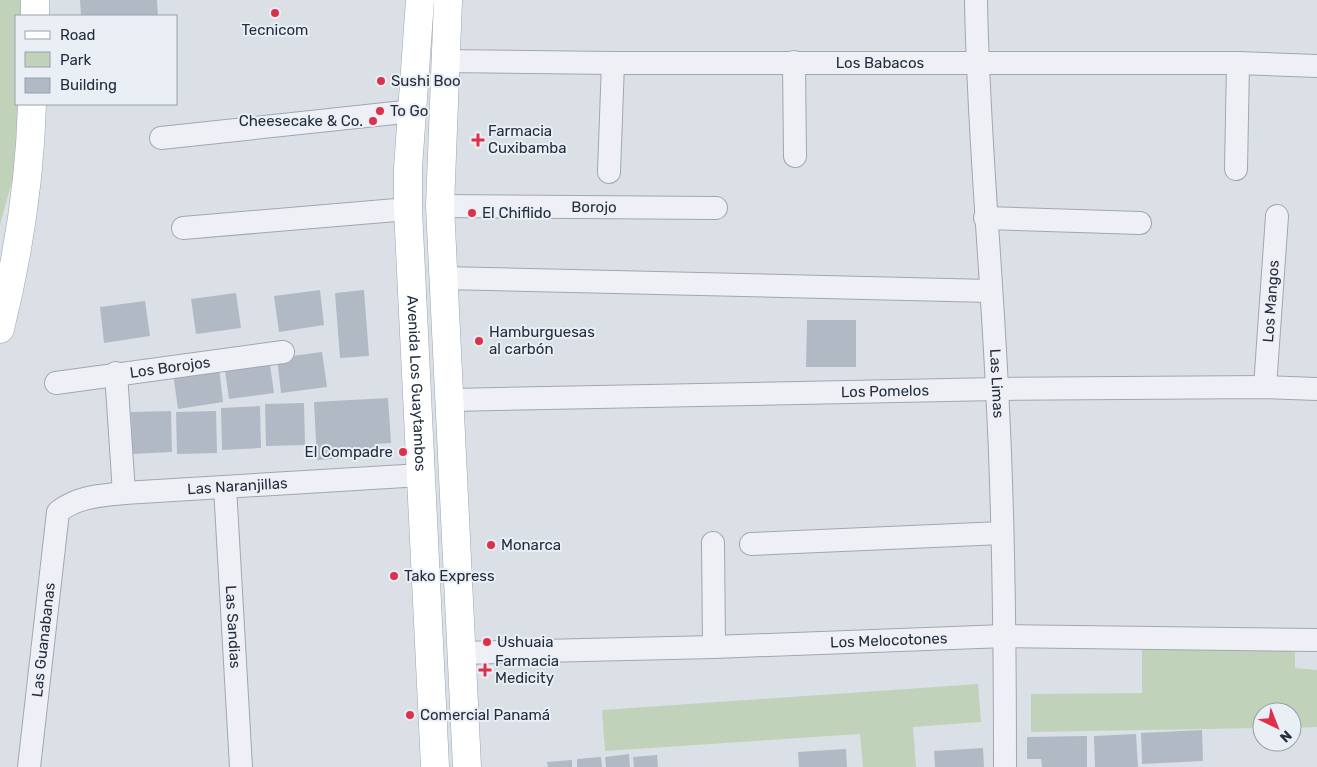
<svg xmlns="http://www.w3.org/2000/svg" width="1317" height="767" viewBox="0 0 1317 767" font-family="Rubik,sans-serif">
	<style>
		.green { fill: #c1d2bb }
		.building { fill: #b1b9c4 }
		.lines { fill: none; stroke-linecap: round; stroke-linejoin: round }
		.minor-casing { stroke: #a0a7b1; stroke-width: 24 }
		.major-casing { stroke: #99a4b4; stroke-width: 29 }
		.minor { stroke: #eef0f5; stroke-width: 22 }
		.major { stroke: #fff; stroke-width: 28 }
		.poi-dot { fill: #dc304b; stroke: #eaeff5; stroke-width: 2 }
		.labels { text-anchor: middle; stroke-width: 4; stroke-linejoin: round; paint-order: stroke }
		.poi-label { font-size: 15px; fill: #232d3e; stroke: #eaeff5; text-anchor: start }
		.street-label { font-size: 15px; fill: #232d3e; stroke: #eaeff5 }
	</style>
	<rect width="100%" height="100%" fill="#dbe0e7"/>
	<!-- green -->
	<path class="green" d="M0 0H27V16H16V104H24V137L0 225Z
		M1295 649V668L1317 670V727L1292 728V712H1262V728L1031 732V694L1142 693V650Z
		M978 684 981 722 913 727 916 767H863L860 734 605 751 602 710Z"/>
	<!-- building -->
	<path class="building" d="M80 0H157L158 16H81Z
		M320 290 324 325 279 332 274 296Z
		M364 290 369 356 340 358 335 293Z
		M236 293 241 328 196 334 191 299Z
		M145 301 150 336 104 343 100 307Z
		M807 320H856V367H806Z
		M322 352 327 387 281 393 277 358Z
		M269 358 274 393 229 399 224 364Z
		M219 367 223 402 178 409 173 373Z
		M388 398 391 443 375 444 376 456 317 460 314 402Z
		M304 403 305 445 266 446 265 404Z
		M260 406 261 448 222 450 221 408Z
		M171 411 172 452 132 454 131 412Z
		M216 411 217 453 177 454 176 412Z
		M1202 730 1203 761 1142 764 1141 733Z
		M1136 734 1138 767H1095L1094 736Z
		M1087 736V767H1042L1041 759H1027V737Z
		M983 748 984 767H935L934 751Z
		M846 749 847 767H799L798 752Z
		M629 754 630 767H606L605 757Z
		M657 755 658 767H634L633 757Z
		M601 757 602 767H577V759Z
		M572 760V767H548L547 762Z"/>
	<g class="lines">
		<defs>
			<g id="minor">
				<path id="s1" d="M976 0C978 130 991 259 997 389 1004 515 1005 641 1005 767"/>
				<path id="s2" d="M444 61 613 63H1238L1317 66"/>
				<path d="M794 62 795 156"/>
				<path d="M161 138 413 111"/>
				<path d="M1236 169 1238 63"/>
				<path d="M609 172 613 63"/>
				<path id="s3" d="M440 206 716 208"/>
				<path d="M985 218 1140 223"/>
				<path d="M183 228 408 209"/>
				<path d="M444 278 990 291"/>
				<path d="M116 373 124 493"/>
				<path id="s4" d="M56 383 283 352"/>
				<path id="s5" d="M1265 387 1277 216"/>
				<path id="s6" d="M451 400 997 389 1265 387 1317 389"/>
				<path id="s7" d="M225 487 241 767"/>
				<path d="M713 543 714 647"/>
				<path d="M751 544 1002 533"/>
				<path id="s8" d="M460 653 714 647 1005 636 1317 640"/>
				<path id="s9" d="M29 767 58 512C78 496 100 496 124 493L421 475"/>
			</g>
			<g id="major">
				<path id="s10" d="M420 0 408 168V209L435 767"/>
				<path d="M448 0 440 206 467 767"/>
				<path d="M35 16V0"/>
				<path d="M0 329C18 256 30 179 32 104"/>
			</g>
		</defs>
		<!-- minor casing -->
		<use href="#minor" class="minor-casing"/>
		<!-- major casing -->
		<use href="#major" class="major-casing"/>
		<!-- minor -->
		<use href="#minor" class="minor"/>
		<!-- major -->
		<use href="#major" class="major"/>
	</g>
	<!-- markers -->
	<g class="poi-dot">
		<circle cx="275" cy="13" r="5"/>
		<circle cx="381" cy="81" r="5"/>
		<circle cx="380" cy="111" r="5"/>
		<circle cx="373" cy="121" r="5"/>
		<path d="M475.5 132.5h5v5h5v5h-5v5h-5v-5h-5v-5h5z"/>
		<circle cx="472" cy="213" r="5"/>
		<circle cx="479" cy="341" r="5"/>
		<circle cx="403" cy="452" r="5"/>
		<circle cx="491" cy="545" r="5"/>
		<circle cx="394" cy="576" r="5"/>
		<circle cx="487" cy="642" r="5"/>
		<path d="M482.5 662.5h5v5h5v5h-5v5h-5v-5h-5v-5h5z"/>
		<circle cx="410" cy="715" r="5"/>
	</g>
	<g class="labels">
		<!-- poi labels -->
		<g class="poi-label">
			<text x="275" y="35" text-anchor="middle">Tecnicom</text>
			<text x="391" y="86">Sushi Boo</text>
			<text x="390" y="116">To Go</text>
			<text x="363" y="126" text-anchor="end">Cheesecake &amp; Co.</text>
			<text x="488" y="136">Farmacia<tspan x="488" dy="17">Cuxibamba</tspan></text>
			<text x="482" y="218">El Chiflido</text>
			<text x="489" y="337">Hamburguesas<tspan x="489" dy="17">al carbón</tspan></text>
			<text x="393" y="457" text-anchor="end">El Compadre</text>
			<text x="501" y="550">Monarca</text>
			<text x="404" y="581">Tako Express</text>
			<text x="497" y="647">Ushuaia</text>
			<text x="495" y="666">Farmacia<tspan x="495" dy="17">Medicity</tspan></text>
			<text x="420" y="720">Comercial Panamá</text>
		</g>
		<!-- street labels -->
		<g class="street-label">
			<text dy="5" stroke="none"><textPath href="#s2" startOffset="436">Los Babacos</textPath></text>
			<text dy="5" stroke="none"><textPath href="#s3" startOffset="154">Borojo</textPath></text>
			<text dy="5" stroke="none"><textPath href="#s5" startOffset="86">Los Mangos</textPath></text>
			<text dy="5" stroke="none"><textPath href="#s4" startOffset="115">Los Borojos</textPath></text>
			<text dy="5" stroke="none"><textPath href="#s10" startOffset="384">Avenida Los Guaytambos</textPath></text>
			<text dy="5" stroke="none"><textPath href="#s1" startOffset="384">Las Limas</textPath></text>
			<text dy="5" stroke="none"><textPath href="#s6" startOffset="434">Los Pomelos</textPath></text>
			<text dy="5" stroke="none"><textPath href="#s9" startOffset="440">Las Naranjillas</textPath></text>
			<text dy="5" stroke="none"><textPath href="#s7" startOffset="140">Las Sandias</textPath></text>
			<text dy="5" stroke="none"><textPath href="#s9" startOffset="128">Las Guanabanas</textPath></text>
			<text dy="5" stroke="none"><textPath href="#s8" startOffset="429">Los Melocotones</textPath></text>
		</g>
	</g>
	<!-- legend -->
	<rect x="15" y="15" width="162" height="90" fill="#eaeff5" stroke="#9aa1ac"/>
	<rect x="25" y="31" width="25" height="8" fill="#ffffff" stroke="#9aa1ac"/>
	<text x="60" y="40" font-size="15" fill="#232d3e">Road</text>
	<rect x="25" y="52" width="25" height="15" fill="#c1d2bb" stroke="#9aa1ac"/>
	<text x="60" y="65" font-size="15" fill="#232d3e">Park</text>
	<rect x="25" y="78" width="25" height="15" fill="#b1b9c4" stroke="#9aa1ac"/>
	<text x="60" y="90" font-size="15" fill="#232d3e">Building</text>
	<!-- north arrow -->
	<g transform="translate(1277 727) rotate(137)"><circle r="24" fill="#eaeff5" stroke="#9aa1ac"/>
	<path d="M0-4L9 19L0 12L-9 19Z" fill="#dc304b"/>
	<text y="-8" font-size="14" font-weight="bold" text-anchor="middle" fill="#232d3e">N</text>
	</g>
</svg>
